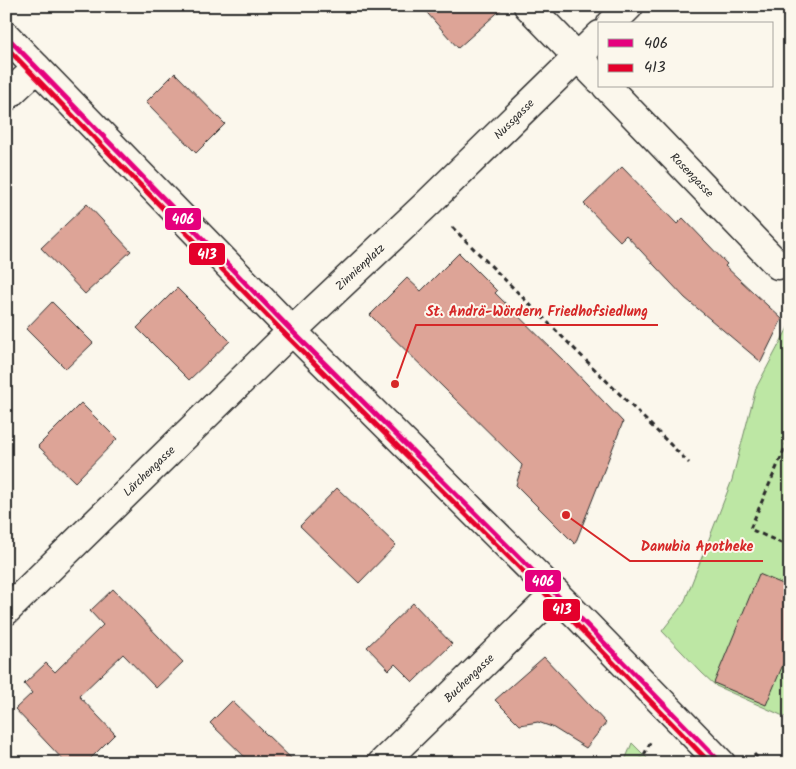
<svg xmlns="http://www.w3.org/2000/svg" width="796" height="769" viewBox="0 0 796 769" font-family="Kalam,sans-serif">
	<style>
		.green { fill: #bde7a4; stroke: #748968 }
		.building { fill: #dda497; stroke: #2b2b2b }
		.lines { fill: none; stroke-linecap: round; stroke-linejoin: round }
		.minor-casing { stroke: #2b2b2b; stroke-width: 31 }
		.primary-casing { stroke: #2b2b2b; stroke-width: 31 }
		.path { stroke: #2b2b2b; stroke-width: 3; stroke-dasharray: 5 4; stroke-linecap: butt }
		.minor { stroke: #fbf7ec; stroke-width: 28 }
		.primary { stroke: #fbf7ec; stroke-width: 28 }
		.bus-1-casing { stroke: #fbf7ec; stroke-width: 9 }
		.bus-2-casing { stroke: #fbf7ec; stroke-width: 9 }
		.bus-1 { stroke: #e5007d; stroke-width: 5 }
		.bus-2 { stroke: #e4002b; stroke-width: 5 }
		.labels { text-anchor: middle; stroke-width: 4; stroke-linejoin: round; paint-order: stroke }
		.street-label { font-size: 12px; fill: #2b2b2b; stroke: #fbf7ec }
		.leader { fill: none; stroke: #d62828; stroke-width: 2 }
		.callout-dot { fill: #d62828; stroke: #fbf7ec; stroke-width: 2 }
		.callout-label { font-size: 14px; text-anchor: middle; font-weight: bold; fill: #d62828; stroke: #fbf7ec; stroke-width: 4; stroke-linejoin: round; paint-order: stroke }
		.line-badge { stroke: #fbf7ec; stroke-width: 2 }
		.badge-label { font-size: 14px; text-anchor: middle; font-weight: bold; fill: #fff }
	</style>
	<rect width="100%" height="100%" fill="#fbf7ec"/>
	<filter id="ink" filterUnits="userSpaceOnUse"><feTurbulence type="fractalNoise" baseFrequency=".02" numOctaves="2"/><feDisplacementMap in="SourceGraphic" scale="10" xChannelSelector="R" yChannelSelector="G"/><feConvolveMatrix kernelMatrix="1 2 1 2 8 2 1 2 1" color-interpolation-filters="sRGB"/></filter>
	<g filter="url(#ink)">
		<!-- green -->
		<path class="green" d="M790 324V719L716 686 702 673 662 631 684 603 732 480 756 388Z
			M632 743 652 763H624Z"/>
		<!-- building -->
		<path class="building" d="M421 6H505L458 48Z
			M175 73 225 124 196 153 146 102Z
			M622 167 677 224 683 218 727 264 725 266 782 319 761 362 685 298 626 235 620 241 584 204Z
			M87 204 131 251 85 294 41 248Z
			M459 253 497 291 495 293 568 365V364L623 422 575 544 516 485 522 465 370 315 407 278 421 291Z
			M177 288 230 341 189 380 137 328Z
			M52 302 93 343 66 369 26 329Z
			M81 403 117 439 75 482 38 446Z
			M337 488 396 545 359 583 300 526Z
			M759 574 790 587V648L766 705 714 683Z
			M113 589 183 662 156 688 123 654 79 696 115 734 86 763H66L15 709 32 693 24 684 46 663 55 672 103 625 90 611Z
			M413 603 452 644 413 682 395 664 389 670 367 647Z
			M544 657 606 723 586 748 552 727 538 722 520 725 495 700Z
			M232 701 296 763H251L210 723Z"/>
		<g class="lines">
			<defs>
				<path id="minor" d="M528 6 600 80
					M611 24 629 6
					M606 86 778 265
					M6 97 37 68
					M6 611 292 331 428 203 600 35
					M382 763 556 593"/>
				<path id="primary" d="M6 36 292 331 578 616 721 763"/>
			</defs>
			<!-- minor casing -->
			<use href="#minor" class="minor-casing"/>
			<!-- primary casing -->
			<use href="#primary" class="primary-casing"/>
			<!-- path -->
			<path class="path" d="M452 227 689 463
				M788 441 750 529 790 547
				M754 754 762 763
				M640 763 651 741"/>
			<!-- minor -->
			<use href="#minor" class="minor"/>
			<!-- primary -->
			<use href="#primary" class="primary"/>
			<defs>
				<path id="bus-1" d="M6 36 292 331 578 616 721 763"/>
				<path id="bus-2" d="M6 47 287 336 573 621 710 763"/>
			</defs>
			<!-- bus-1 casing -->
			<use href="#bus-1" class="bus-1-casing"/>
			<!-- bus-2 casing -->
			<use href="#bus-2" class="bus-2-casing"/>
			<!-- bus-1 -->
			<use href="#bus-1" class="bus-1"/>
			<!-- bus-2 -->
			<use href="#bus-2" class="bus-2"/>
		</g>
	</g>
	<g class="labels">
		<!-- street labels -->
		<g class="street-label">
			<text transform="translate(514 119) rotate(-45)" y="4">Nussgasse</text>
			<text transform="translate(692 175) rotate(46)" y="4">Rosengasse</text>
			<text transform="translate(360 267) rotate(-43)" y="4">Zinnienplatz</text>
			<text transform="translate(149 471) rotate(-44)" y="4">Lärchengasse</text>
			<text transform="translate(469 678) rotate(-44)" y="4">Buchengasse</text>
		</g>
	</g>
	<!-- callouts -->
	<path class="leader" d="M395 384L416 325H658M566 515L630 561H763"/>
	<g class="callout-dot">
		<circle cx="395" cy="384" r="5"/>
		<circle cx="566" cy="515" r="5"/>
	</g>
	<g class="callout-label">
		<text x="537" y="316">St. Andrä-Wördern Friedhofsiedlung</text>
		<text x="697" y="551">Danubia Apotheke</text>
	</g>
	<g class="line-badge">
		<rect x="164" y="207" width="38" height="24" rx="5" fill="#e5007d"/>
		<rect x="188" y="242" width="38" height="24" rx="5" fill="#e4002b"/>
		<rect x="524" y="569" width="38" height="24" rx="5" fill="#e5007d"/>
		<rect x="542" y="598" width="39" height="24" rx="5" fill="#e4002b"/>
	</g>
	<g class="badge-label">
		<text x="183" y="224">406</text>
		<text x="207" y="259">413</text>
		<text x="543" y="586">406</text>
		<text x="562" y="614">413</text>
	</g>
	<!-- margin -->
	<rect width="796" height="769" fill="none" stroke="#fbf7ec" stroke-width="25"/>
	<rect x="12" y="12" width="771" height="744" fill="none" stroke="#2b2b2b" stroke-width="2" filter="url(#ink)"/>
	<!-- legend -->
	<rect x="598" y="22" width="175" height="65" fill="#fbf7ec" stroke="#a8a59f"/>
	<rect x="608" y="39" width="25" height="8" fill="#e5007d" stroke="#a8a59f"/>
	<text x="644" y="48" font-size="15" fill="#2b2b2b">406</text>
	<rect x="608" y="64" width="25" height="8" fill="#e4002b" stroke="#a8a59f"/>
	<text x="644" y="72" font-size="15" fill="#2b2b2b">413</text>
</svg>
